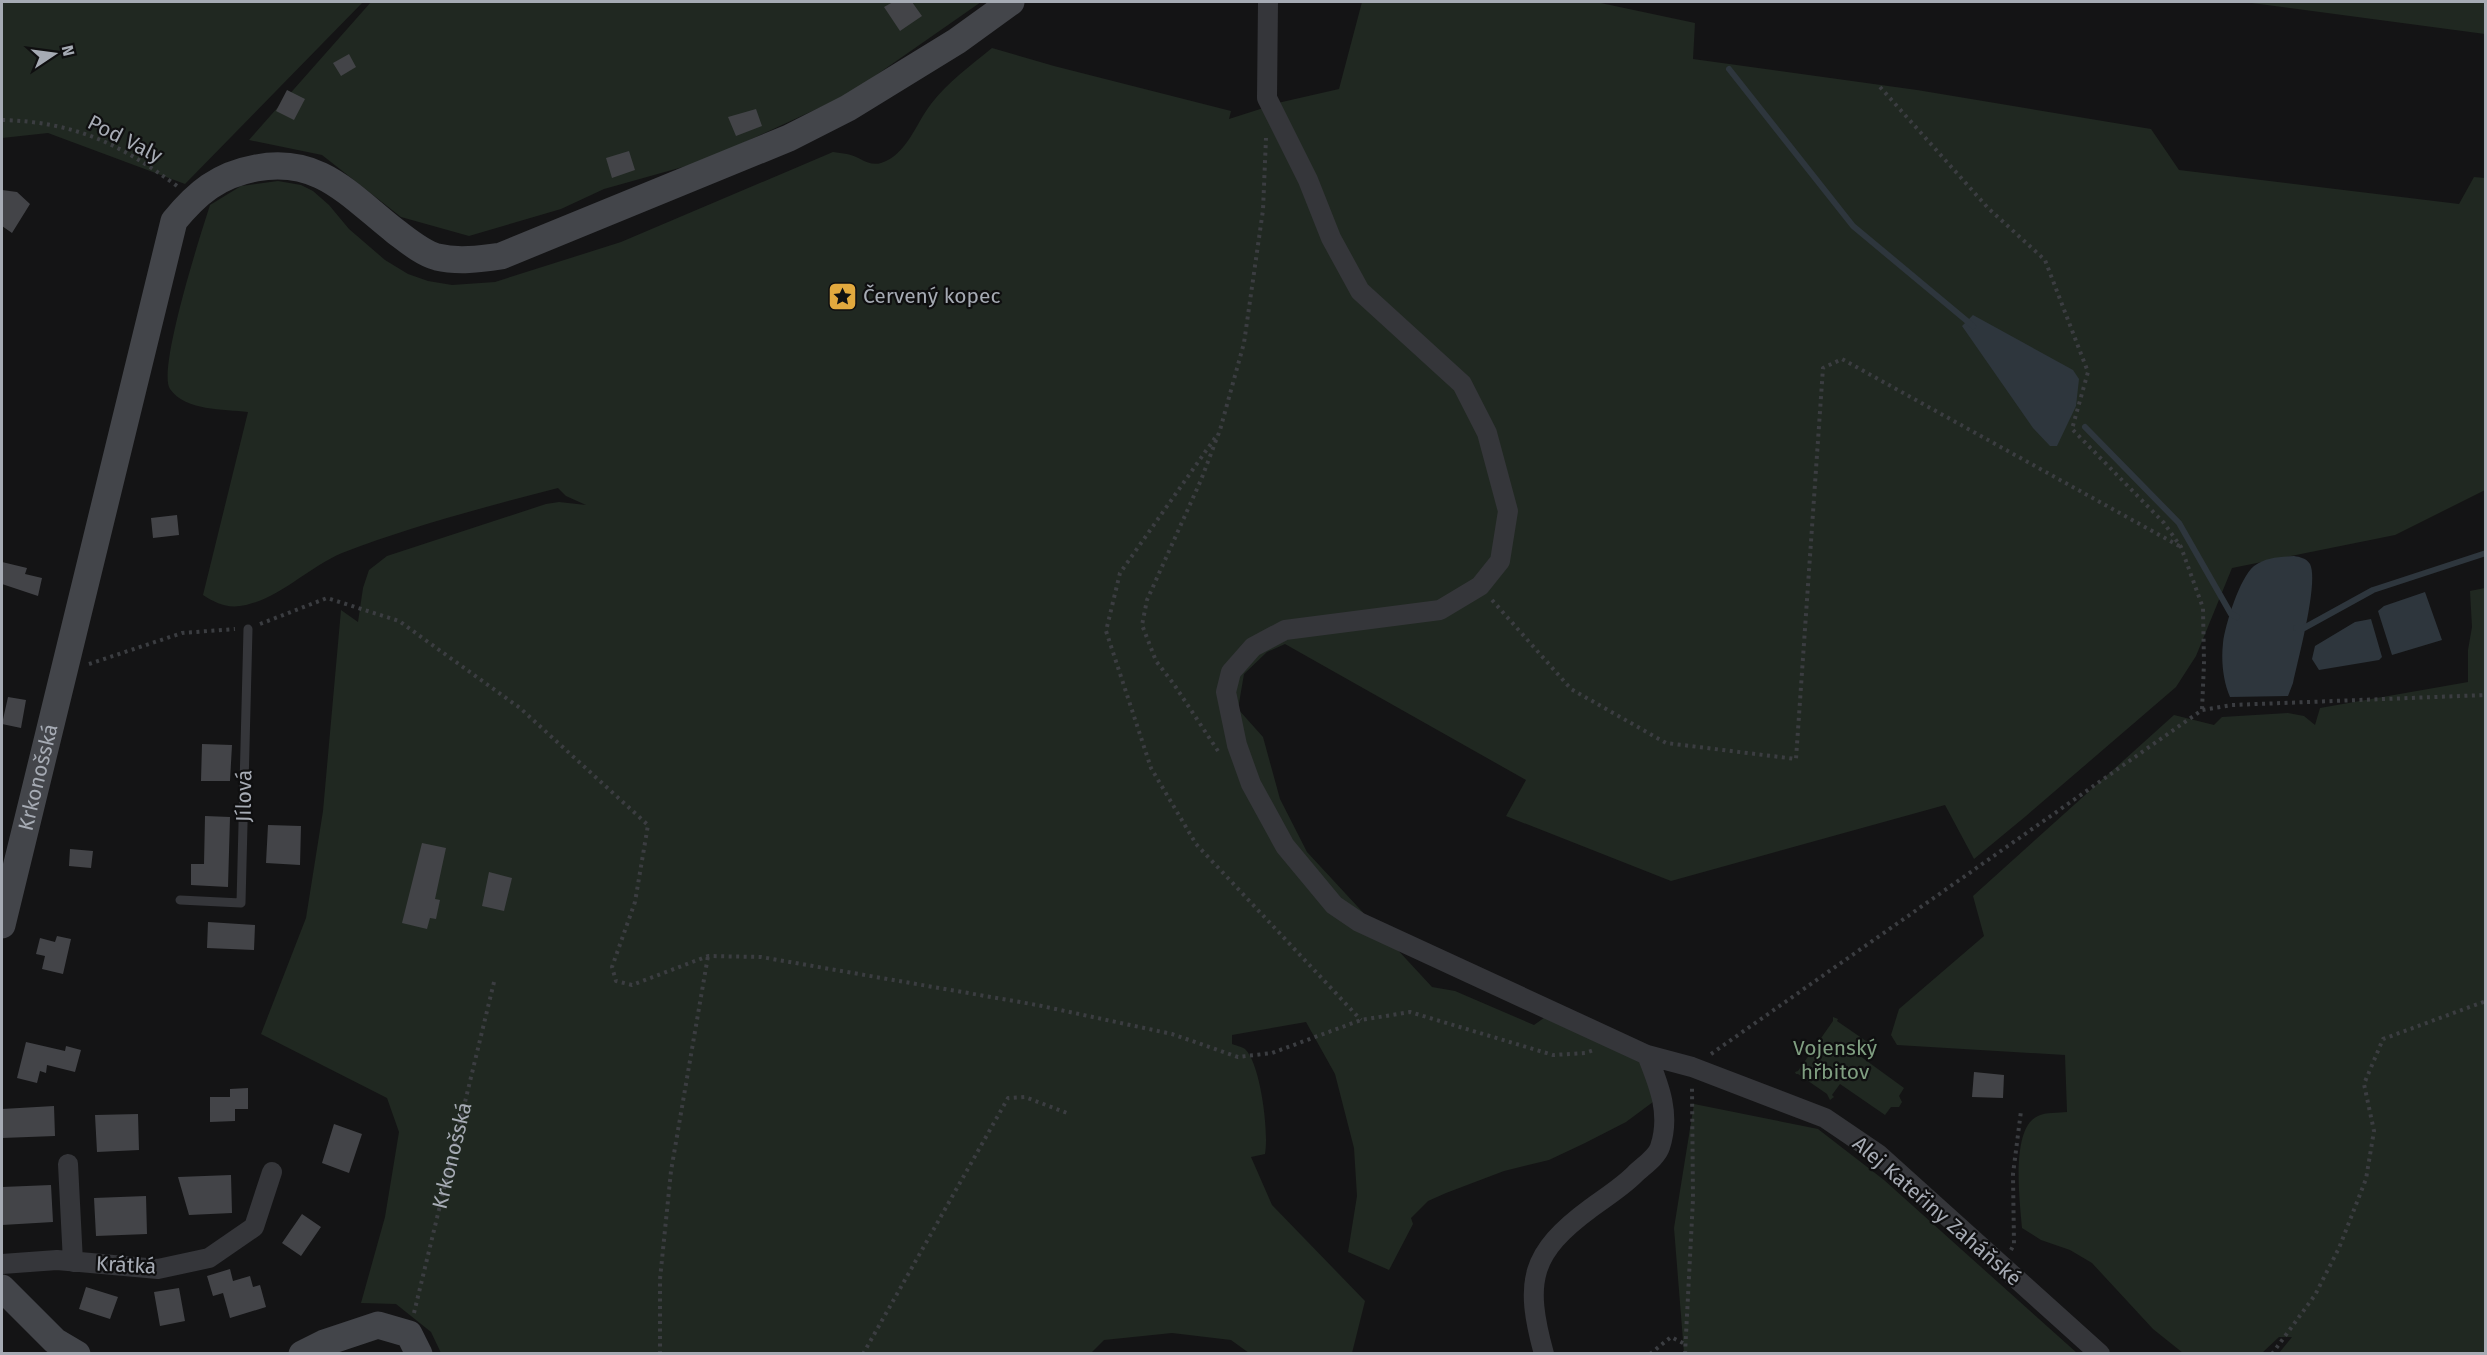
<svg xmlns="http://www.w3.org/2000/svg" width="2487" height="1355" viewBox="0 0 2487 1355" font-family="'Fira Sans',sans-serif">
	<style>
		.green { fill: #202821 }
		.water { fill: #2e363d }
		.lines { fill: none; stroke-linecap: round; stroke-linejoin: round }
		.stream { stroke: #2e363d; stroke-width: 6 }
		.building { fill: #434448 }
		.path { stroke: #3b3d41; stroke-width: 4; stroke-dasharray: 3 4.5; stroke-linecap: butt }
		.lane { stroke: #35363a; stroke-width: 9 }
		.street { stroke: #35363a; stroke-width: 20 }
		.secondary { stroke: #43454a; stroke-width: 27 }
		.labels { text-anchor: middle; stroke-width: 4.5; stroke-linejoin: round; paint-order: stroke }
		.street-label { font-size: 21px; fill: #a6abb4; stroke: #0f0f10 }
		.poi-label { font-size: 21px; fill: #a6abb4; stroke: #0f0f10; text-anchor: start }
		.park-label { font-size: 21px; fill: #7f9e80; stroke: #0f0f10 }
	</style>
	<rect width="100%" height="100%" fill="#141415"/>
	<!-- green -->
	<path class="green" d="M2 2H363L185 184 48 133 2 138Z
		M371 2H981L849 94 704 161 604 189 561 209 469 236 401 217 322 155 249 140Z
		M1362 2H1596L1695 23 1693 59 1917 90 2151 129 2179 170 2459 204 2474 177 2485 178V490L2395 535 2232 568 2196 656 2176 687 2026 816 1974 859 1945 805 1671 881 1506 816 1526 780 1285 644 1267 652 1244 674 1238 709 1263 737 1280 799 1307 852 1432 987 1455 991 1534 1025 1548 1015 1641 1060 1657 1099 1626 1122 1585 1143 1549 1160 1504 1171 1446 1193 1428 1201 1411 1218 1413 1224 1389 1270 1348 1252 1357 1196 1354 1148 1335 1074 1306 1022 1232 1035V1044C1235 1045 1242 1047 1245 1049 1261 1064 1269 1134 1265 1154L1251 1157 1272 1205 1365 1301 1352 1353H1249L1231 1340 1172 1333 1104 1340 1090 1354 441 1353 431 1332 396 1304 361 1303 385 1217 399 1132 387 1098 261 1034 306 918 323 811 341 610 358 622 363 588 369 570 387 556 546 504 559 502 586 505 566 496 558 488C485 507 412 526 342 553 309 567 281 597 246 605 228 609 217 604 203 595L248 412C224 409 185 411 170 389 157 370 201 233 210 205L241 186 278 181 301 185 313 191 329 205 349 229 385 260 408 274 428 281 452 285 495 282 621 242 833 152C838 153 842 153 847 154 859 156 868 167 881 163 907 155 916 123 931 104 947 83 971 65 992 48L1054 66 1231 111 1229 119 1282 102 1339 89Z
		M2244 2H2485V34Z
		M2485 588V1353H2279L2292 1337H2279L2262 1353H2183L2153 1329 2092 1263 2070 1250 2041 1240 2022 1228C2020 1203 2010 1128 2038 1116 2046 1112 2058 1113 2067 1112L2065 1055 1897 1045 1891 1035 1899 1009 1984 936 1973 896 2174 715 2214 725 2222 717 2288 713 2304 716 2315 725 2320 708 2468 682V650L2472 627 2470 591Z
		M1833 1017 1838 1019 1837 1021 1866 1041H1870L1871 1044 1860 1056 1904 1088 1899 1096 1902 1102 1899 1107H1891L1885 1115 1840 1084 1832 1095 1834 1097 1830 1100 1827 1094 1798 1074H1796L1795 1072 1798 1071 1833 1021Z
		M1694 1104 1818 1129 1884 1180 2077 1353H1684L1674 1228Z"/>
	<!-- water -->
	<path class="water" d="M1973 315 2073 370 2079 379 2076 406 2057 446H2050L2033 428 1962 326Z
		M2294 556C2300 557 2306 558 2310 564 2319 582 2298 659 2293 683L2288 696 2230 697C2223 681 2221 661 2223 643 2225 625 2240 577 2254 566 2266 557 2279 557 2294 556Z
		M2425 592 2442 640 2392 655 2378 611 2384 606Z
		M2371 619 2382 657 2379 660 2319 670 2312 659 2315 646 2355 622Z"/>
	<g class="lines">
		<!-- stream -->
		<path class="stream" d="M1729 69 1853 226 1973 326
			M2085 427 2179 523 2231 614 2237 617
			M2296 628H2304L2373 590 2486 553"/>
	</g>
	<!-- building -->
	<path class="building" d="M893 2H912L922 16 900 31 884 7Z
		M349 54 356 67 341 76 333 63Z
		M287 90 305 99 294 120 276 111Z
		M756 109 762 126 736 136 728 117Z
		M629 151 635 170 612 178 606 158Z
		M2 190 17 192 30 204 12 233 2 226Z
		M177 515 179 535 153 538 151 518Z
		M2 562 27 568 25 574 42 578 38 596 2 584Z
		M8 697 26 700 21 728 2 724Z
		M202 744 232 745 230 781H201Z
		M205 816 230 817 228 887 191 885V864H204Z
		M268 825 301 826 300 865 266 863Z
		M422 843 446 848 435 899 440 900 436 919 430 918 427 929 402 923Z
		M70 849 93 851 91 868 69 866Z
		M489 872 512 878 504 911 482 906Z
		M208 922 255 925 254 950 207 948Z
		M57 936 71 939 63 974 42 969 45 956 36 954 40 938 55 942Z
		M26 1042 65 1051 66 1046 81 1050 75 1072 47 1065 46 1073 40 1071 37 1083 17 1078Z
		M1974 1072 2004 1075 2003 1098 1972 1097Z
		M248 1088V1109H235V1121L210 1122V1097H230V1089Z
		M54 1106 55 1136 2 1138V1109Z
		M138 1114 139 1150 97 1152 95 1115Z
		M334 1124 362 1134 349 1173 322 1163Z
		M231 1175 232 1213 189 1215 178 1177Z
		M51 1185 53 1222 2 1225V1187Z
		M146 1196 147 1234 96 1236 94 1198Z
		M302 1214 321 1227 301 1256 282 1243Z
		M230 1269 233 1281 250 1276 253 1287 260 1285 266 1307 230 1318 223 1293 213 1296 207 1276Z
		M86 1287 118 1297 110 1319 79 1309Z
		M179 1288 185 1321 160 1326 154 1292Z"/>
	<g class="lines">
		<!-- path -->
		<g class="path">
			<path d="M1880 87 1988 208 2045 260 2088 372 2072 429 2164 523 2181 547 2203 608 2204 663 2202 710"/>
			<path d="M2 120C74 122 119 143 177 186"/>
			<path d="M1215 438 1120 573 1106 631 1151 768 1196 844 1361 1020"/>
			<path d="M1492 600 1571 689 1666 743 1796 759 1823 368 1842 359 2181 547"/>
			<path d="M260 624 327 598 399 621 520 708 648 825 635 902 612 967 616 981 632 985 708 956 761 957 1037 1005 1172 1034 1238 1057 1272 1053 1361 1020 1410 1012 1553 1055 1585 1053 1594 1050"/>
			<path d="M89 664 182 633 235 629"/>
			<path d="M1218 751 1173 683 1156 661 1142 625 1147 600 1201 480 1220 430 1244 343 1263 210 1266 138"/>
			<path d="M1711 1054 2202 710 2232 705 2486 695"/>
			<path d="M2011 1250 2014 1244 2013 1174 2021 1111"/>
			<path id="s1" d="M414 1313 495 978"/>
			<path d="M660 1354V1279L671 1171 708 956"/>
			<path d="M863 1354 1008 1098 1025 1097 1067 1113"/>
			<path d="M1650 1354 1671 1337 1685 1344"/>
			<path d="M1685 1354 1693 1199 1692 1087"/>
			<path d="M2272 1354 2315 1295 2339 1248 2366 1179 2374 1131 2364 1084 2383 1039 2486 1001"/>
		</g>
		<!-- lane -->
		<path class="lane" d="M180 900 241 903 248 629"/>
		<!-- street -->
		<path class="street" d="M1268 2 1267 98 1308 180 1331 238 1360 291 1462 384 1487 433 1508 511 1500 561 1480 586 1440 610 1285 630 1253 647 1231 672 1226 692 1237 745 1251 784 1285 846 1334 905 1359 922 1647 1055 1692 1067 1825 1118 1878 1154 2100 1354
			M68 1164 73 1262
			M2 1264 57 1260 158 1269 209 1258 254 1227 272 1172
			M1544 1354C1524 1281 1530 1253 1591 1208 1606 1197 1622 1187 1635 1174 1642 1167 1657 1157 1660 1147 1671 1114 1659 1085 1647 1055"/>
		<!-- secondary -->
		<g class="secondary">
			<path id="s2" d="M2 925 174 221C197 193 218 175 256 168 319 156 349 195 395 231 407 240 422 253 437 257 458 262 480 259 501 256L789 138 848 108 957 41 1011 2"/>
			<path d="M2 1288 55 1341 77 1354"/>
			<path d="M302 1354 324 1343 378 1325 409 1334 419 1354"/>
		</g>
	</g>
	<!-- icons -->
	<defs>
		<symbol id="sight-square" viewBox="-11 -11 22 22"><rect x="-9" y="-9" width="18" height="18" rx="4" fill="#e2a93e" stroke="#0f0f10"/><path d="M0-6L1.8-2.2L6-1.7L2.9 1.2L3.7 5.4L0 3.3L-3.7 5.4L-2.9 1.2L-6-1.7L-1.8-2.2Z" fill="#111"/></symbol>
	</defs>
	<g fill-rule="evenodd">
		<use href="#sight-square" x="826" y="280" width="33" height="33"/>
	</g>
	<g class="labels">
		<!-- street labels -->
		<g class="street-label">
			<text transform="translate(125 139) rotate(27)" y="7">Pod Valy</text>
			<text dy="7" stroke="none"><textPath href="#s2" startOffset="152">Krkonošská</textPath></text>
			<text transform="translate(244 796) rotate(-89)" y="7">Jílová</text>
			<text dy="7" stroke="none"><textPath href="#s1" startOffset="162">Krkonošská</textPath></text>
			<text transform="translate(1937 1211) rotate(41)" y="7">Alej Kateřiny Zaháňské</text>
			<text transform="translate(126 1265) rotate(3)" y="7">Krátká</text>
		</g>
		<!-- poi labels -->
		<g class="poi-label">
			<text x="863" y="303">Červený kopec</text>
		</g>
		<!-- park labels -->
		<g class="park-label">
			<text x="1835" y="1055">Vojenský<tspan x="1835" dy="24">hřbitov</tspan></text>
		</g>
	</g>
	<!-- border -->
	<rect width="2487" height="1355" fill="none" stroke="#a6abb4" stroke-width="6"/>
	<!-- north arrow -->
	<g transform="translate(54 54) rotate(77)" stroke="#0f0f10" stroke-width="4.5" paint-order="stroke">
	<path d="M0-4.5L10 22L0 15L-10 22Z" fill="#a6abb4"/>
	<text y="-9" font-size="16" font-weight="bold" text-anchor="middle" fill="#a6abb4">N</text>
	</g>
</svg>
